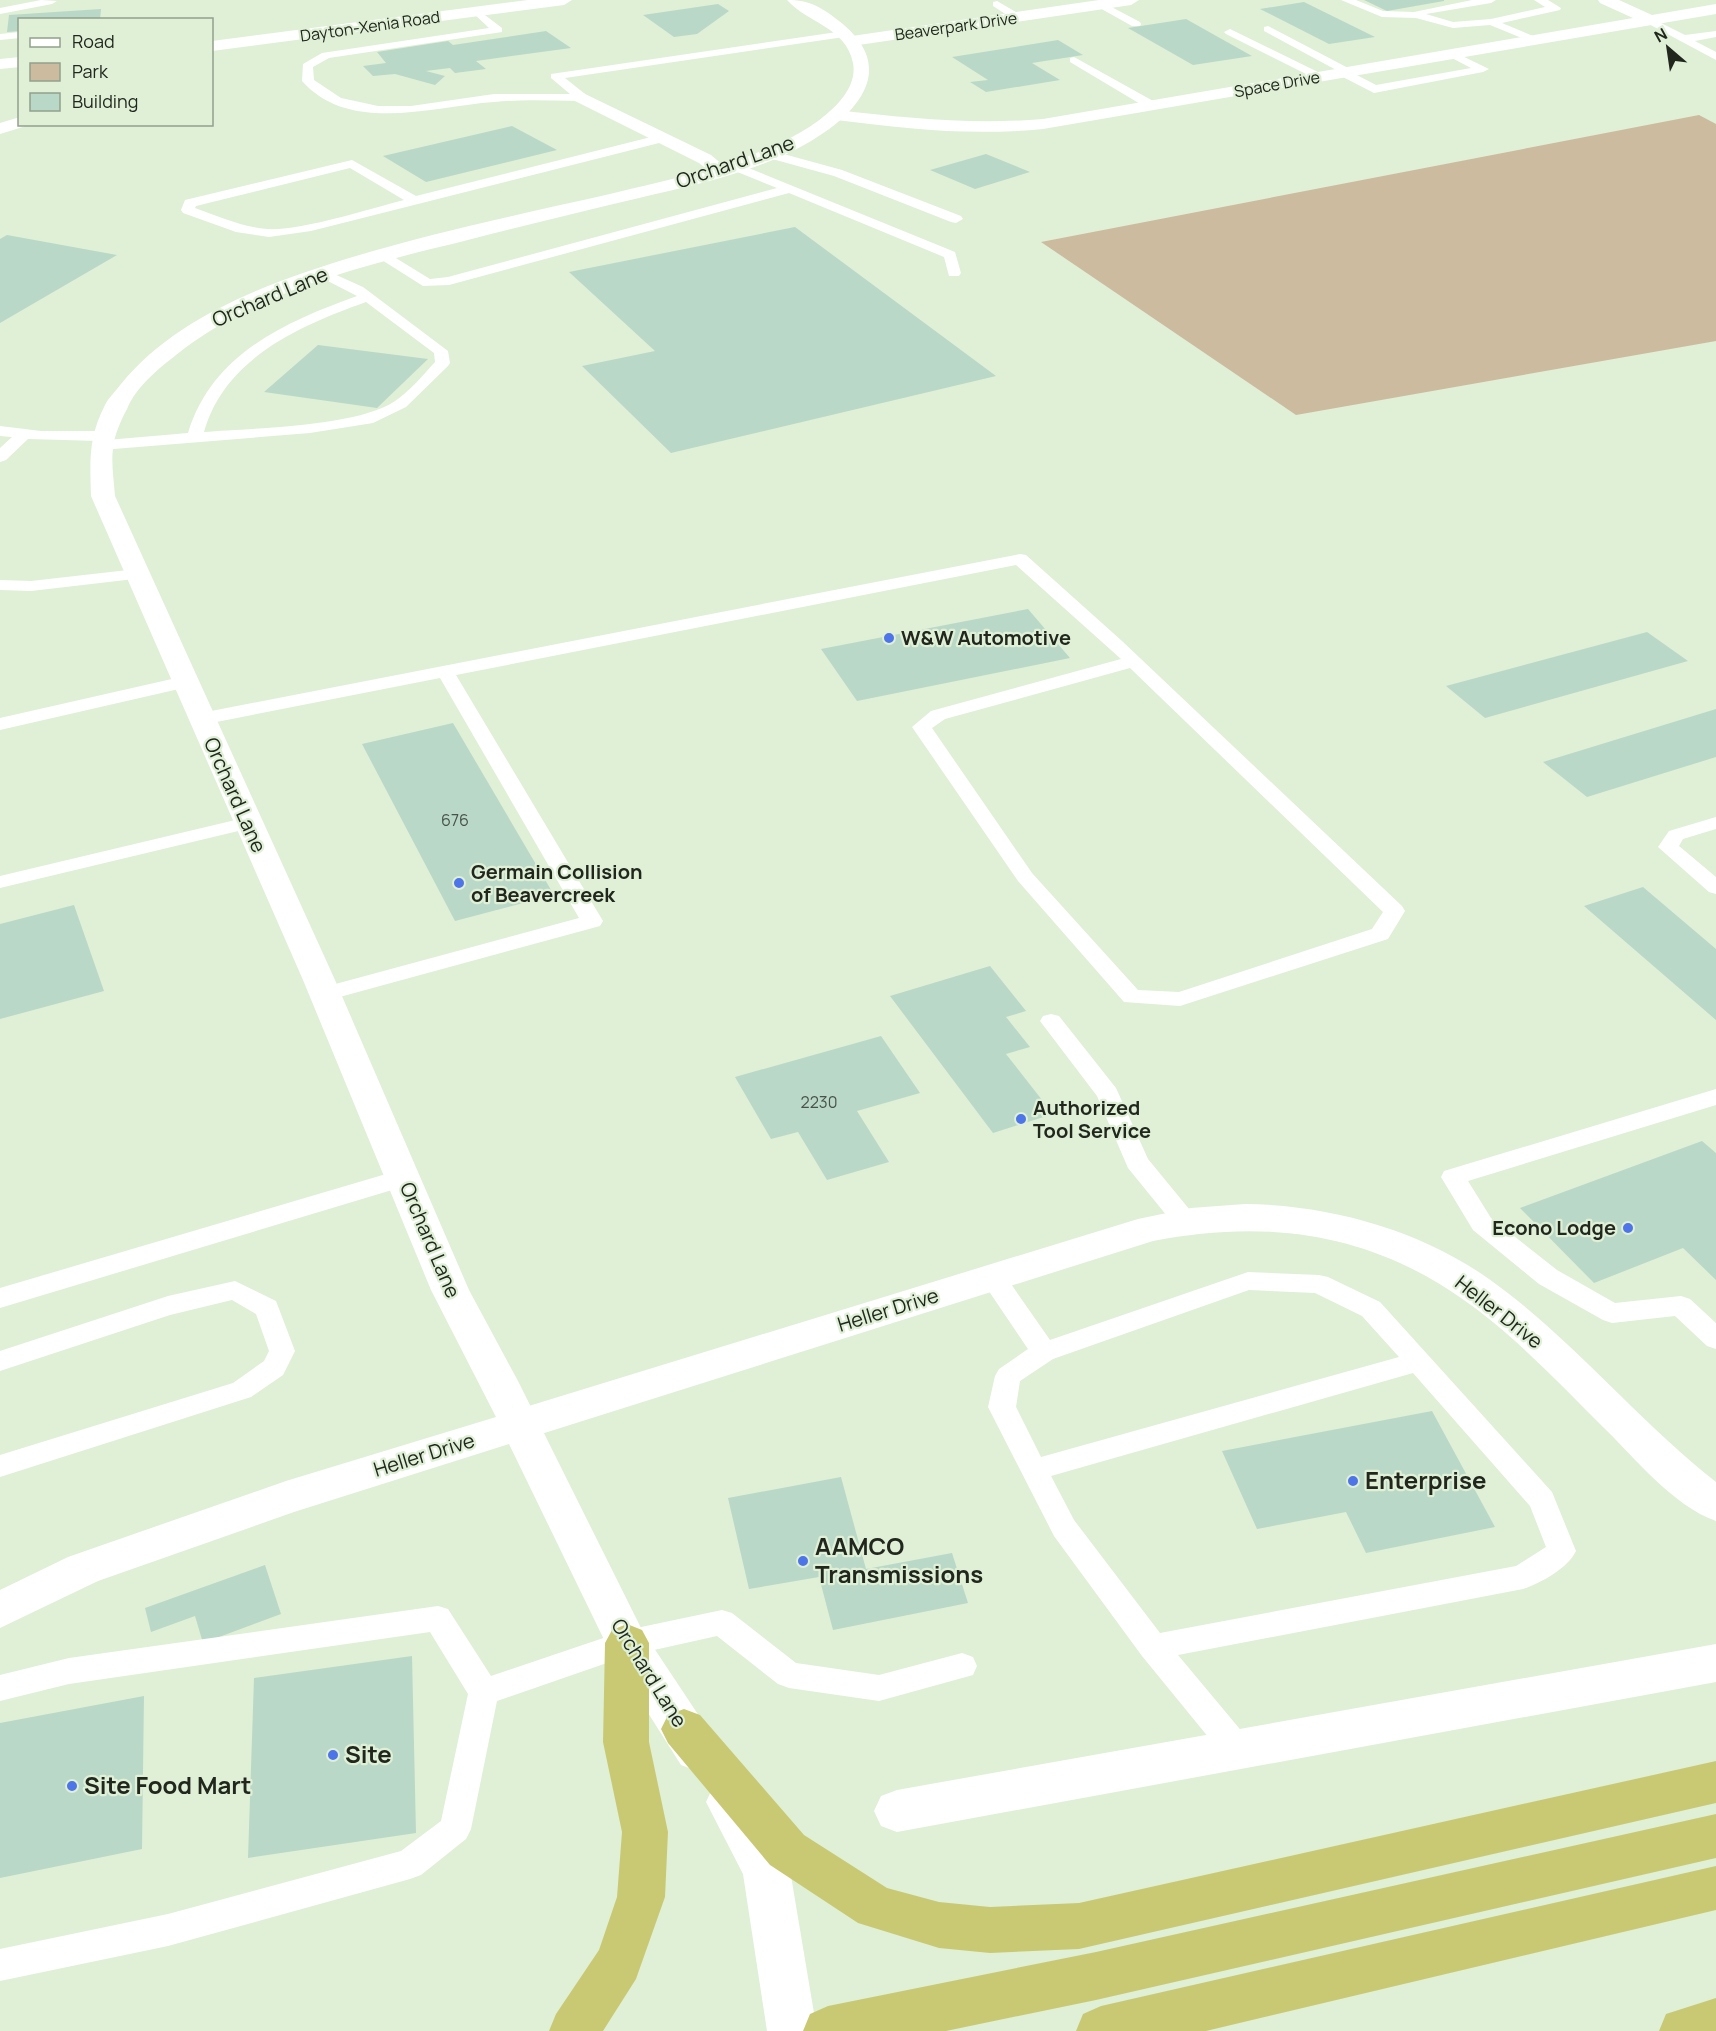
<svg xmlns="http://www.w3.org/2000/svg" width="1716" height="2031" viewBox="0 0 1716 2031" font-family="Manrope,sans-serif">
	<style>
		.green { fill: #ccbb9e }
		.building { fill: #bad8c7 }
		.lines { fill: none; stroke-linecap: round; stroke-linejoin: round }
		.lane { fill: #fff; fill-rule: evenodd }
		.street { fill: #fff; fill-rule: evenodd }
		.secondary { fill: #fff; fill-rule: evenodd }
		.highway { fill: #c9c974; fill-rule: evenodd }
		.poi-dot { fill: #4d74e8; stroke: #dff0d6; stroke-width: 2 }
		.labels { text-anchor: middle; stroke-width: 4.5; stroke-linejoin: round; paint-order: stroke }
		.far-street-label { font-size: 16px; fill: #21271d; stroke: #dff0d6 }
		.number-label { font-size: 16px; fill: #475348 }
		.street-label { font-size: 20px; fill: #21271d; stroke: #dff0d6 }
		.poi-label { font-size: 20px; font-weight: bold; fill: #21271d; stroke: #dff0d6; text-anchor: start }
		.near-poi-label { font-size: 24px; font-weight: bold; fill: #21271d; stroke: #dff0d6; text-anchor: start }
	</style>
	<rect width="100%" height="100%" fill="#dff0d6"/>
	<!-- green -->
	<path class="green" d="M1699 115 1716 124V341L1296 415 1041 242Z"/>
	<!-- building -->
	<path class="building" d="M1364 0H1444V1L1387 11Z
		M1304 2 1375 37 1329 44 1260 9Z
		M718 4 729 11 697 34 674 37 643 15Z
		M101 9 100 20H20V31L7 32 9 15Z
		M1186 19 1252 56 1193 65 1128 28Z
		M546 31 571 48 476 61 486 69 455 73 450 68 426 71 445 76 435 85 395 74 373 76 363 66 386 63 377 52 448 41 453 45Z
		M1058 40 1083 55 1032 63 1060 80 986 92 970 82 988 80 952 57Z
		M512 126 557 150 426 182 383 156Z
		M986 154 1030 172 975 189 930 170Z
		M795 227 996 376 671 453 582 366 655 351 569 272Z
		M7 235 117 255 0 323V239Z
		M318 345 428 359 377 408 264 392Z
		M1028 609 1070 658 857 701 821 649Z
		M1647 632 1688 661 1485 718 1446 686Z
		M1716 709V757L1587 797 1543 762Z
		M453 723 554 895 455 921 362 744Z
		M1643 887 1716 949V1020L1584 906Z
		M74 905 104 991 0 1019V924Z
		M990 966 1026 1011 1006 1017 1030 1047 1006 1054 1053 1114 993 1133 890 996Z
		M881 1036 920 1093 857 1111 889 1162 827 1180 798 1132 771 1139 735 1077Z
		M1702 1141 1716 1153V1280L1683 1248 1594 1283 1520 1208Z
		M1432 1411 1495 1527 1366 1553 1346 1512 1257 1529 1222 1451Z
		M841 1477 866 1569 952 1553 968 1603 833 1630 819 1577 749 1589 728 1498Z
		M265 1565 281 1614 203 1643 195 1616 151 1632 145 1608Z
		M412 1656 416 1833 248 1858 254 1678Z
		M144 1696 142 1849 0 1878V1723Z"/>
	<g class="lines">
		<!-- lane -->
		<path class="lane" d="M41 0 57 1 52 4 0 14V8Z
			M1341 0H1356L1383 11 1414 12 1472 0H1496L1491 3 1426 14 1453 22 1491 19 1545 7 1534 0H1548L1561 8 1560 10 1502 23 1538 38 1540 40 1534 43 1490 25 1453 28 1416 18 1382 17Z
			M997 1 1021 15V19H1013L993 6V2Z
			M1102 2 1140 22 1141 24 1140 26H1132L1098 7 1097 5Z
			M477 9 502 28V32L329 58 313 67 314 80 341 98 378 106H411L494 94H570L551 78V74L844 31 850 34 844 37 565 78 585 94V100L581 101C552 101 523 99 494 102 434 106 350 135 302 81L303 64 322 53 489 28 472 12Z
			M1649 17 1685 35 1716 31V37L1695 41 1716 52V60L1645 22V18Z
			M1268 26 1352 70 1353 73 1376 85 1471 68 1448 56V52L1452 51 1489 69 1483 72 1374 93 1339 75 1338 71 1264 31V27Z
			M1230 29 1324 75 1326 77 1320 80 1316 79 1226 34 1224 32Z
			M20 32V38L0 40V34Z
			M1074 57 1155 102 1157 105 1155 108H1147L1070 62V58Z
			M663 134 667 135V141L311 231 269 237 236 232 183 213 181 210 185 200 352 160 416 196ZM350 168 404 200C368 209 302 231 267 229 242 227 218 216 195 208L196 206Z
			M769 150 842 170 961 216 963 219 956 223 951 222 834 176 765 157 763 154 765 151Z
			M734 162 955 252 961 273 959 276H949L944 257 789 193 449 285 423 286 374 255 376 252H386L430 279 448 277 777 188 730 169 728 166 730 163Z
			M323 269 363 287 448 351 450 363 448 366 406 407 373 423 310 433 101 450 93 445 99 441 28 439 6 460 0 462V448L12 437 0 436V426L41 431H103L111 436 107 440 188 433C212 354 285 322 357 296L318 276 316 273ZM366 302 434 353 435 362C423 375 410 391 395 401 357 427 252 428 204 432 225 358 299 326 366 302Z
			M1020 554 1026 555 1122 641 1402 906 1405 911 1388 939 1180 1006 1124 1002 1018 881 912 727 931 711 1121 659 1016 565 456 675 603 921 600 926 325 1001 317 999 314 994 317 989 579 918 440 678 201 725 194 723 191 719 194 715 201 713ZM1130 668 1383 912 1372 929 1179 992 1138 990 1032 873 932 728 945 719Z
			M137 569 143 570 146 574 143 578 31 591 0 590V580L31 581Z
			M185 676 192 678 194 682 192 686 0 730V718Z
			M248 817 255 819 258 823 255 827 0 888V876Z
			M1716 817V829L1683 839 1679 846 1716 877V894L1709 892 1658 847 1669 831Z
			M1051 1014 1059 1016 1116 1088 1148 1159 1194 1215 1197 1221 1194 1227 1185 1230 1176 1227 1128 1168 1097 1096 1040 1021 1043 1016Z
			M1716 1089V1105L1468 1181 1491 1218 1557 1270 1615 1303 1681 1296 1690 1299 1716 1323V1349L1707 1346 1675 1316 1612 1323 1603 1320 1539 1284 1473 1230 1441 1177 1444 1171Z
			M403 1169 412 1172 415 1178 412 1184 0 1308V1288Z
			M993 1269 1002 1271 1050 1340 1248 1272 1319 1275 1328 1277 1380 1302 1552 1492 1576 1551C1568 1568 1541 1583 1523 1589L1178 1655 1249 1740 1254 1750 1249 1760 1238 1764 1227 1760 1142 1656 1054 1536 988 1407 995 1376 999 1369 1028 1349 980 1278 984 1271ZM1249 1290 1315 1293 1362 1316 1399 1357 1041 1457 1016 1407 1020 1381 1053 1359ZM1413 1373 1530 1506 1546 1547 1516 1566 1160 1633 1074 1520 1051 1476Z
			M235 1281 276 1301 295 1351 283 1375 251 1397 0 1477V1455L233 1383 264 1361 269 1351 256 1314 232 1300 170 1315 0 1371V1351L168 1296Z
			M438 1606 448 1609 491 1676 627 1630 722 1610 732 1613 796 1663 879 1675 962 1653 973 1657 977 1666 973 1675 879 1701 789 1688 778 1684 717 1636 627 1656 497 1701 471 1829 466 1839 421 1875 410 1879 168 1946 0 1981V1949L168 1914 401 1851 441 1821 468 1694 430 1632 69 1684 0 1701V1675L69 1658Z"/>
		<!-- street -->
		<path class="street" d="M1099 0H1139L1131 5 852 46 844 41 852 36Z
			M1598 0H1619L1652 15 1716 4V14L1043 129C969 136 909 129 836 120L830 119 827 115 830 111 836 110C909 118 970 125 1043 119L1633 18 1600 3Z
			M581 92 711 155 730 171 728 175H714L699 163 575 101 572 97 575 93Z
			M1245 1204C1330 1205 1420 1230 1489 1279 1572 1338 1636 1419 1716 1482V1521C1673 1506 1634 1457 1602 1426 1558 1382 1512 1333 1461 1298 1367 1232 1264 1219 1153 1241L519 1441 505 1436 499 1425 505 1414 519 1409 1138 1219 1191 1208Z
			M1716 1644V1682L897 1832 881 1826 874 1811 881 1796 897 1790Z"/>
		<!-- secondary -->
		<path class="secondary" d="M528 0H572L564 5 212 51V41Z
			M787 0C810 0 821 7 839 21 901 69 856 116 804 145 754 173 694 185 639 198 580 212 522 226 464 241 366 265 257 290 176 355 158 369 136 387 127 409 121 420 114 436 113 448 111 464 114 481 115 496L335 980 469 1290 518 1381 642 1630 713 1737 720 1751 713 1765 697 1771 681 1765 612 1656 509 1444 294 1512 98 1581 0 1628V1590L68 1557 286 1481 496 1417 431 1290 303 980 91 496C90 461 88 438 105 405 109 397 116 391 121 384 177 315 273 281 356 256 439 231 526 213 610 194 667 180 726 168 780 143 807 131 860 99 853 63 846 27 807 23 787 0Z
			M20 57V67L0 69V59Z
			M20 117V124L26 126 0 134V123Z
			M729 1781 745 1787 790 1870 817 2031H767L743 1874 706 1802 713 1787Z"/>
		<!-- highway -->
		<path class="highway" d="M627 1624 642 1630 649 1643V1742L668 1832 665 1897 636 1979 603 2031H549L556 2014 599 1950 617 1897 622 1832 603 1742 605 1643 612 1630Z
			M684 1709 700 1715 804 1835 887 1888 939 1902 990 1907 1079 1903 1716 1761V1803L1079 1949 990 1953 939 1948 858 1923 770 1865 668 1743 661 1729 668 1715Z
			M1716 1814V1858L1096 2000 946 2031H803L810 2014 828 2006 1096 1952Z
			M1716 1866V1910L1206 2031H1076L1083 2014 1101 2006Z
			M1716 1998V2031H1659L1666 2014Z"/>
	</g>
	<!-- markers -->
	<g class="poi-dot">
		<circle cx="889" cy="638" r="6"/>
		<circle cx="459" cy="883" r="6"/>
		<circle cx="1021" cy="1119" r="6"/>
		<circle cx="1628" cy="1228" r="6"/>
		<circle cx="1353" cy="1481" r="6"/>
		<circle cx="803" cy="1561" r="6"/>
		<circle cx="333" cy="1755" r="6"/>
		<circle cx="72" cy="1786" r="6"/>
	</g>
	<g class="labels">
		<!-- far-street labels -->
		<g class="far-street-label">
			<text transform="translate(370 26) rotate(-8)" y="6">Dayton-Xenia Road</text>
			<text transform="translate(956 26) rotate(-8)" y="6">Beaverpark Drive</text>
			<text transform="translate(1277 84) rotate(-10)" y="6">Space Drive</text>
		</g>
		<!-- number labels -->
		<g class="number-label">
			<text x="455" y="826">676</text>
			<text x="819" y="1108">2230</text>
		</g>
		<!-- street labels -->
		<g class="street-label">
			<text transform="translate(735 162) rotate(-19)" y="7">Orchard Lane</text>
			<text transform="translate(270 297) rotate(-23)" y="7">Orchard Lane</text>
			<text transform="translate(235 795) rotate(66)" y="7">Orchard Lane</text>
			<text transform="translate(430 1240) rotate(67)" y="7">Orchard Lane</text>
			<text transform="translate(888 1310) rotate(-17)" y="7">Heller Drive</text>
			<text transform="translate(1499 1312) rotate(38)" y="7">Heller Drive</text>
			<text transform="translate(424 1455) rotate(-17)" y="7">Heller Drive</text>
			<text transform="translate(649 1673) rotate(58)" y="7">Orchard Lane</text>
		</g>
		<!-- poi labels -->
		<g class="poi-label">
			<text x="901" y="645">W&amp;W Automotive</text>
			<text x="471" y="879">Germain Collision<tspan x="471" dy="23">of Beavercreek</tspan></text>
			<text x="1033" y="1115">Authorized<tspan x="1033" dy="23">Tool Service</tspan></text>
			<text x="1616" y="1235" text-anchor="end">Econo Lodge</text>
		</g>
		<!-- near-poi labels -->
		<g class="near-poi-label">
			<text x="1365" y="1489">Enterprise</text>
			<text x="815" y="1555">AAMCO<tspan x="815" dy="28">Transmissions</tspan></text>
			<text x="345" y="1763">Site</text>
			<text x="84" y="1794">Site Food Mart</text>
		</g>
	</g>
	<!-- legend -->
	<rect x="18" y="18" width="195" height="108" fill="#dff0d6" stroke="#93a08c" stroke-width="1.5"/>
	<rect x="30" y="38" width="30" height="9" fill="#ffffff" stroke="#93a08c" stroke-width="1.5"/>
	<text x="72" y="48" font-size="18" fill="#21271d">Road</text>
	<rect x="30" y="63" width="30" height="18" fill="#ccbb9e" stroke="#93a08c" stroke-width="1.5"/>
	<text x="72" y="78" font-size="18" fill="#21271d">Park</text>
	<rect x="30" y="93" width="30" height="18" fill="#bad8c7" stroke="#93a08c" stroke-width="1.5"/>
	<text x="72" y="108" font-size="18" fill="#21271d">Building</text>
	<!-- north arrow -->
	<g transform="translate(1668 48) rotate(331)" stroke="#dff0d6" stroke-width="4.5" paint-order="stroke">
	<path d="M0-4.5L10 22L0 15L-10 22Z" fill="#21271d"/>
	<text y="-9" font-size="16" font-weight="bold" text-anchor="middle" fill="#21271d">N</text>
	</g>
</svg>
